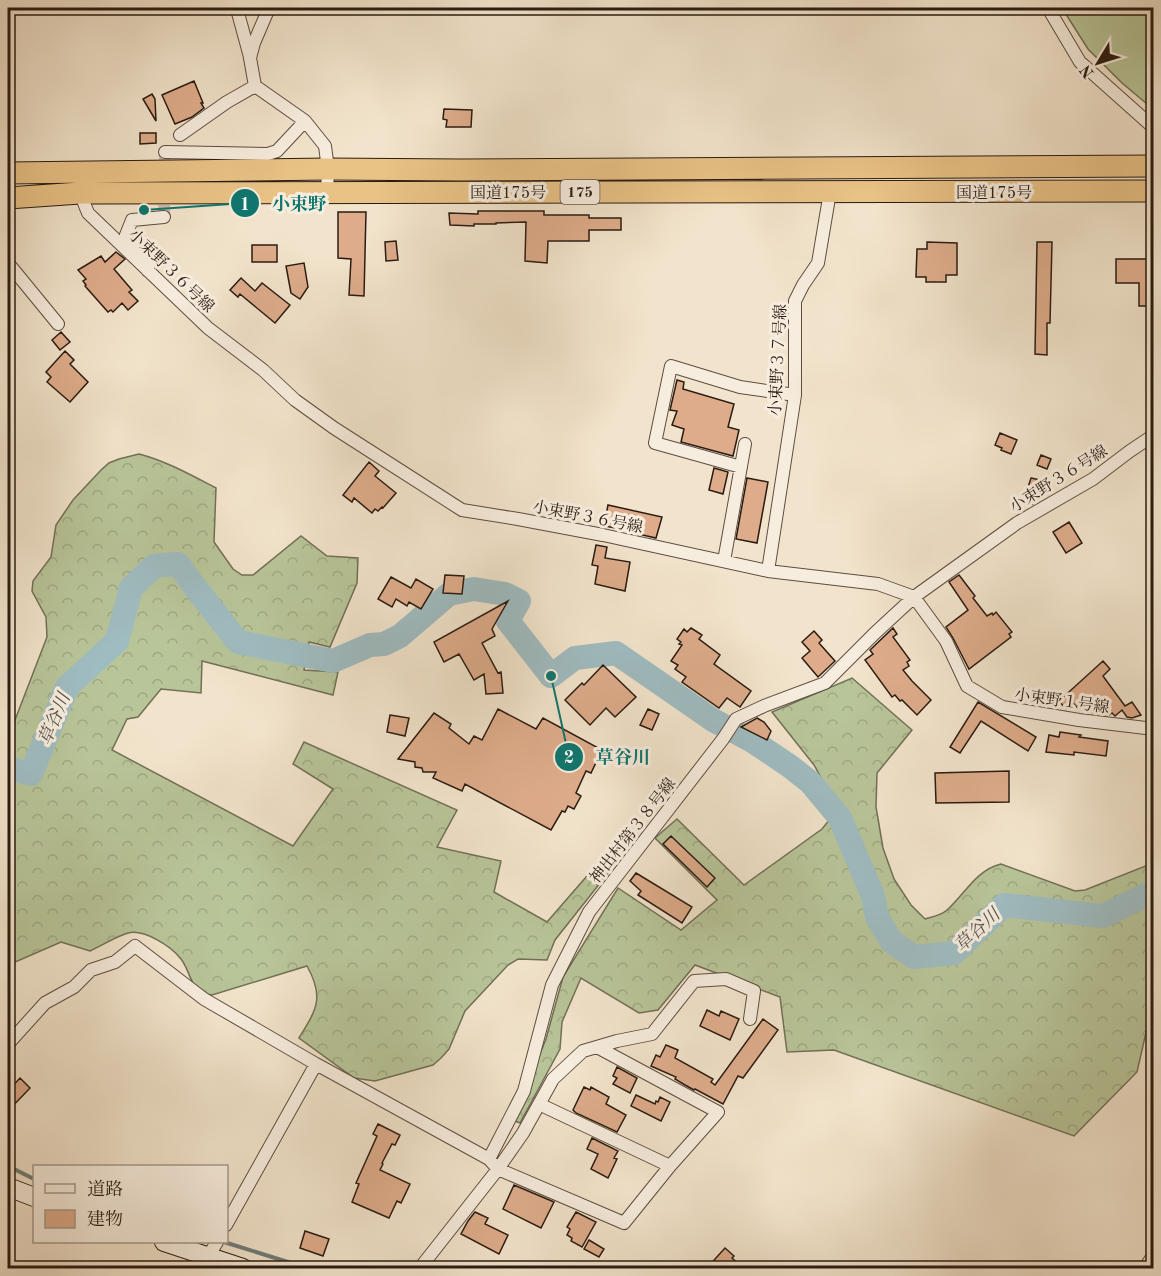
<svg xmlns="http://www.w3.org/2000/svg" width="1161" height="1276" viewBox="0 0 1161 1276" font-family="'Old Standard TT','Noto Serif JP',serif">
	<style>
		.grass { fill: #b8c599; stroke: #717056; stroke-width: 1.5 }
		.forest { fill: url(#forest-crowns); stroke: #717056; stroke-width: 1.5 }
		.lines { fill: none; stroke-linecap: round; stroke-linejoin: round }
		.stream { stroke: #707c7b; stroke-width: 4 }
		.river { stroke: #9fbcc1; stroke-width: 24 }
		.building { fill: #deac8b; stroke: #2a1b12; stroke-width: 1.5 }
		.minor-tunnel { stroke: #cabca7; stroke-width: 12; stroke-dasharray: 12 6; stroke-linecap: butt }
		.minor-casing { stroke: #5c4d40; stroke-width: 14 }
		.secondary-casing { stroke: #2a1b12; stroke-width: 20 }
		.trunk-casing { stroke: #2a1b12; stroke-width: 23 }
		.minor { stroke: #f7edde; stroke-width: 12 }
		.secondary { stroke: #f7edde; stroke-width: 18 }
		.trunk { stroke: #e9c286; stroke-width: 21 }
		.labels { text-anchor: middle; stroke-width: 6; stroke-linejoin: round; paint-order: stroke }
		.shield { fill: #f7edde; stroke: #685a4f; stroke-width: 1.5 }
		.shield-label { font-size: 15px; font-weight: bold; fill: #2a1b12 }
		.street-label { font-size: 16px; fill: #2a1b12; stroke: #f7edde }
		.water-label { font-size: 18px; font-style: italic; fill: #53534f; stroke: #f7edde }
		.leader { fill: none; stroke: #0f766e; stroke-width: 2 }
		.callout-dot { fill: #0f766e; stroke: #f7edde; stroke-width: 2 }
		.mark-label { font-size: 18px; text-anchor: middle; font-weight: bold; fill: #fff }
		.callout-label { font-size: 18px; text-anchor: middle; font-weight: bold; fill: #0f766e; stroke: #f7edde; stroke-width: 6; stroke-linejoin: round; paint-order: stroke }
	</style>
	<defs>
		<pattern id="forest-crowns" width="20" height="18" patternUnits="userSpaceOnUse" patternTransform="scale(1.5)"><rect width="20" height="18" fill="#b8c599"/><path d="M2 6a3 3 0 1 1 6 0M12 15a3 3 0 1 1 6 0" fill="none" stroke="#9ea983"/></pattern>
	</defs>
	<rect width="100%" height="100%" fill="#f2e4cc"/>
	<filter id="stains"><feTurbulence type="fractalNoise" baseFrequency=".00333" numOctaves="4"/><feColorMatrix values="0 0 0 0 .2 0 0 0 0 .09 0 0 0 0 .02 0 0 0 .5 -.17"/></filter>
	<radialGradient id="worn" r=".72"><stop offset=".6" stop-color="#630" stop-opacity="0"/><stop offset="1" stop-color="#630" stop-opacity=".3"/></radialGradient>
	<!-- grass -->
	<path class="grass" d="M1062 8H1153V109L1122 83 1088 49Z"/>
	<!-- forest -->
	<path class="forest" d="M139 454C166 461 191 475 216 488L214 542 233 569 242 575H253L301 536 327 556 358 558 357 583 330 647 309 642 304 670 338 672 333 695 202 661 201 693 161 689 138 717 127 719 112 750 293 846 333 789 293 764 304 742 457 810 437 847 501 861 494 892 547 922 587 876 612 868 555 940 547 960 518 959 508 965 465 1011 449 1049 441 1058 433 1065 375 1081 354 1078 299 1038C316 1010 325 998 307 966L212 995C188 991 193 975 181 959 171 946 144 929 128 933 117 936 101 946 90 951L61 942 13 963 8 960V732L10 733 47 637 46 617 32 591 33 581 51 557 56 525 73 500 101 470 109 463 119 459Z
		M852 678 912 730 877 773 876 807 883 848 894 879 911 905 925 919C932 917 942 915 947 910 965 894 976 870 1001 864L1075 891 1085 890 1153 863V1002L1137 1072 1074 1136 834 1050 787 1052 780 997 695 965 658 1010 639 1013 581 978 562 1022 560 1049 520 1123 513 1120 546 1039 563 977 618 888 681 930 717 900 655 838 677 819 744 885 822 829 838 809 814 765 772 712Z"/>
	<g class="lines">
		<!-- stream -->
		<path class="stream" d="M8 1166 34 1179
			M224 1242 307 1268"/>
		<!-- river -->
		<path class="river" d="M8 768 31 774 67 687 117 641 131 588 154 566 178 564 195 587 238 642 333 661 370 645 384 644 400 636 449 594 474 589 505 594 519 601 508 621 551 676 575 658 616 653 713 720 754 742 791 767 810 782 840 818 873 896 877 917 892 942 914 957 954 953 1004 905 1103 916 1154 891"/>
	</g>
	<!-- building -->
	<path class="building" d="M194 81 203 103H201L204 108 192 117 175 124 162 95Z
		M152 94 155 99 156 121 143 99Z
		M444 109 472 110 471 127H446L447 120 443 119Z
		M140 133H156V143L140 144Z
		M478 211H544V215H589V218H621V230H589V241H548L547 263 525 261 526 222 496 223V224H474V226L450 225 449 213 478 214Z
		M338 212H366L364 296 349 295 351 259 338 258Z
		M396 241 398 260 386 261 385 242Z
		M927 242 957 243V275H946V282H926V277H916L917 249H927Z
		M1037 242H1052L1050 323H1047V355L1035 354Z
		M252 245H277V262H252Z
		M116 252 125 259 114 269 132 290 129 292 138 301 128 310 122 303 113 312 111 310 108 312 85 286 86 285 83 281 86 279 78 270 101 256 105 262Z
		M1116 259H1153L1152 295H1154V306H1139V283H1116Z
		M304 263 308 287 300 299 291 293 286 266Z
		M241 278 255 291 262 283 290 305 275 323 240 294 238 297 230 290Z
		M61 332 70 342 60 350 52 340Z
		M65 351 74 360 70 364 88 382 70 402 47 382 51 377 46 372Z
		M677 380 684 382 683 389 734 404 728 427 739 430 733 456 681 442 684 429 672 425 677 411 670 410Z
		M1000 433 1017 440 1011 454 1001 450 1002 448 995 445Z
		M1041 455 1051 459 1047 469 1037 465Z
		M369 462 379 471 375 476 396 493 383 508 382 507 378 511 375 509 372 513 354 498 352 502 343 495Z
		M714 468 728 472 723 494 709 490Z
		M747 478 768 482 757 543 736 539Z
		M1031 478 1045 481 1035 503 1033 504 1025 501 1029 491 1027 490Z
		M608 505 662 517 656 538 638 534V532L604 526Z
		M1069 522 1082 543 1066 553 1053 532Z
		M596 545 607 547 605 558 630 562 625 591 595 584 598 566 592 565Z
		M445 575 464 576 462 594 443 593Z
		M959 575 975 596 973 598 987 616 992 613 993 615 996 612 1012 632 1009 634 1011 637 969 669 953 638 946 627 968 610 949 582Z
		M391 577 411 588 416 579 433 589 421 609 409 602 407 606 396 599 392 607 378 599Z
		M508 601 492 629 495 636 482 643 498 673 501 672 503 693 486 694 484 674 474 680 459 654 444 662 434 642Z
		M691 628 702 635 699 639 720 655 714 664 751 691 740 707 727 698 719 708 682 682 686 677 675 669 678 665 671 661 682 645 679 644 681 642 677 639 684 629 687 632Z
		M893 628 897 634 893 637 910 660 907 662 909 666 903 670 912 681 931 700 917 715 902 700 900 701 895 695 892 697 865 660 873 654 870 650Z
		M814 631 822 640 819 643 835 661 818 677 802 658 810 651 802 642Z
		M1103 661 1110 669 1103 676 1125 706 1132 702 1141 715 1132 718 1127 717 1122 710 1115 716 1112 713 1109 715H1106L1104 712 1101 714 1096 711 1093 713 1083 699 1077 707 1073 703 1066 709 1059 701Z
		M603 665 636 697 615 717 606 708 590 725 565 700 582 683 584 685Z
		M978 702 1036 737 1028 751 981 721 960 753 950 747Z
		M498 709 536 729 543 718 602 750 591 773 586 771 576 793 581 796 574 809 568 806 565 812 562 811 551 830 465 784 462 791 433 778 436 772H423L422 768 415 767V762L398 759 434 713 451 724 449 728 469 744 474 736 482 740Z
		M648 709 659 714 652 730 640 725Z
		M390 715 409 718 405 736 387 732Z
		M757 718 764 722 771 731 767 740 741 727Z
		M1060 732 1081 735 1079 737 1108 741 1106 756 1074 752V755L1046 752 1049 735 1059 737Z
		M1009 771V802L936 803 935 773Z
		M671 836 715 878 707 887 663 844Z
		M636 873 692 907 682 923 638 895 641 891 630 881Z
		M707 1010 719 1016 721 1011 739 1019 730 1040 700 1026Z
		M763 1019 778 1030 743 1078 738 1076 723 1104 695 1089 694 1090 685 1085 675 1079 676 1077 651 1066 656 1055 660 1057 666 1045 678 1050 675 1058 713 1079 711 1082 715 1085Z
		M617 1067 637 1078 630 1093 613 1084 617 1078 613 1076Z
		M20 1078 30 1088 8 1111V1091Z
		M584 1087 590 1090 591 1087 609 1097 606 1104 626 1115 617 1132 576 1113 573 1110Z
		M636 1095 655 1104 656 1101 658 1102 660 1097 670 1102 661 1121 631 1106Z
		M378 1124 400 1135 395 1145 392 1144 382 1163 383 1164 380 1170 410 1184 401 1203 397 1201 389 1218 352 1202 359 1184 356 1183 377 1136 373 1134Z
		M592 1138 618 1151 614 1158 617 1159 608 1178 591 1169 598 1154 587 1149Z
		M514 1185 554 1202 541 1228 503 1209Z
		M475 1212 488 1218 485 1224 508 1235 499 1254 461 1234 468 1221Z
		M576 1212 596 1222 582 1247 571 1241 572 1238 567 1235 570 1229 567 1227Z
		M305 1231 329 1239 323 1256 300 1248Z
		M589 1240 604 1249 599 1257 584 1249Z
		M725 1248 734 1256 732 1258 744 1269H706Z"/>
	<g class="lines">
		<!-- minor-tunnel -->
		<path class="minor-tunnel" d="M164 217 165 152"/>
		<defs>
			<path id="minor" d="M236 8 238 13 250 57
				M1048 8 1080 62 1154 128
				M255 86 305 121
				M180 135 227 102 255 86 250 58 254 43 269 8
				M165 152 268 154 277 151 305 121 325 146 328 169 327 194
				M80 193 88 213 208 328 263 370 295 400 334 428 462 510 518 519 603 535 768 571 878 584 914 597 1017 523 1093 479 1130 451 1154 435
				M8 263 58 324
				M148 271 150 257 126 235 132 220 164 217
				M741 467 655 443 671 366 740 387 795 395
				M724 561 745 444
				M768 571 795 395V301L803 285 818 263 830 192
				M8 1044 45 1003 74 987 91 970 115 962 135 946 204 999 316 1064 489 1159
				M597 1047 718 1112 670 1166 624 1223 498 1169 489 1159 524 1091 552 985 589 912 723 739 736 719 764 706 825 683 875 633 914 597 946 641 967 686 1002 707 1079 720 1154 729
				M539 1104 670 1166
				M226 1225 316 1064
				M201 1268 217 1242
				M420 1268 498 1169 523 1133 553 1079 583 1051 617 1041 652 1034 694 981 726 979 754 991 750 1019
				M1145 1268 1154 1254"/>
			<path id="secondary" d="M8 1187 34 1197
				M164 1242 243 1268"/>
			<path id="trunk" d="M8 173 328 169 461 170 1154 166
				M8 198 80 193 1154 191"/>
		</defs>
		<!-- minor casing -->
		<use href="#minor" class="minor-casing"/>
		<!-- secondary casing -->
		<use href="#secondary" class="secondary-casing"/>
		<!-- trunk casing -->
		<use href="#trunk" class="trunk-casing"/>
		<!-- minor -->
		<use href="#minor" class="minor"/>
		<!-- secondary -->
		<use href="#secondary" class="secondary"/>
		<!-- trunk -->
		<use href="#trunk" class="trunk"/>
	</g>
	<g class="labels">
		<!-- shield labels -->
		<rect class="shield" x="560.5" y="180" width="39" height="24" rx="4.5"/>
		<g class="shield-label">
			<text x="580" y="197">175</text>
		</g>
		<!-- street labels -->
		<g class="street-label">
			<text x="508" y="198">国道175号</text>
			<text x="994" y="198">国道175号</text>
			<text transform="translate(172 270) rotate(44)" y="6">小束野３６号線</text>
			<text transform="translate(777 360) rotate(-87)" y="6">小束野３７号線</text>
			<text transform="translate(1058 478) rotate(-32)" y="6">小束野３６号線</text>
			<text transform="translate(588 516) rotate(11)" y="6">小束野３６号線</text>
			<text transform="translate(1062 700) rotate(8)" y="6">小束野１号線</text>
			<text transform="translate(632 830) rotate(-52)" y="6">神出村第３８号線</text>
		</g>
		<!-- water labels -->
		<g class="water-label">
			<text transform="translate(54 719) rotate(-67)" y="6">草谷川</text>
			<text transform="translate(977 930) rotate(-43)" y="6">草谷川</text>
		</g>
	</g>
	<!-- callouts -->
	<path class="leader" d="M144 210L245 203M551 676L569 757"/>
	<g class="callout-dot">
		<circle cx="144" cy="210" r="6"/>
		<circle cx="551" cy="676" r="6"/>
		<circle cx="245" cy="203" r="15"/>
		<circle cx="569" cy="757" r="15"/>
	</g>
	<g class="mark-label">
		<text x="245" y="210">1</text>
		<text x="569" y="763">2</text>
	</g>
	<g class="callout-label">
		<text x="299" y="210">小束野</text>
		<text x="623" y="763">草谷川</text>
	</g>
	<!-- margin -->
	<rect width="1161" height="1276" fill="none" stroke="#f2e4cc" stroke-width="30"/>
	<rect x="9" y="9" width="1143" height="1258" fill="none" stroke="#2a1b12" stroke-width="3"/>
	<rect x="15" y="15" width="1131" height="1246" fill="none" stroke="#2a1b12" stroke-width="1.5"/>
	<!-- legend -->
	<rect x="33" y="1165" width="195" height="78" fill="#f7edde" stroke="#a5998c" stroke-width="1.5"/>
	<rect x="45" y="1184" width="30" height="9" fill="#f7edde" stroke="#a5998c" stroke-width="1.5"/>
	<text x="87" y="1195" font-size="18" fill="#2a1b12">道路</text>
	<rect x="45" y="1210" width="30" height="18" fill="#deac8b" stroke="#a5998c" stroke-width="1.5"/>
	<text x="87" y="1225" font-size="18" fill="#2a1b12">建物</text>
	<!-- north arrow -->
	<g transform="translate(1098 63) rotate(232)" stroke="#f7edde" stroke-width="4.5" paint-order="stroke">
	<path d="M0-4.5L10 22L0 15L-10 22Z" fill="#2a1b12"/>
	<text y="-9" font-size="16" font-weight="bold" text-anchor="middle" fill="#2a1b12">N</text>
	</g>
	<rect width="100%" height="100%" filter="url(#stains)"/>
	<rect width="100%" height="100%" fill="url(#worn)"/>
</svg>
